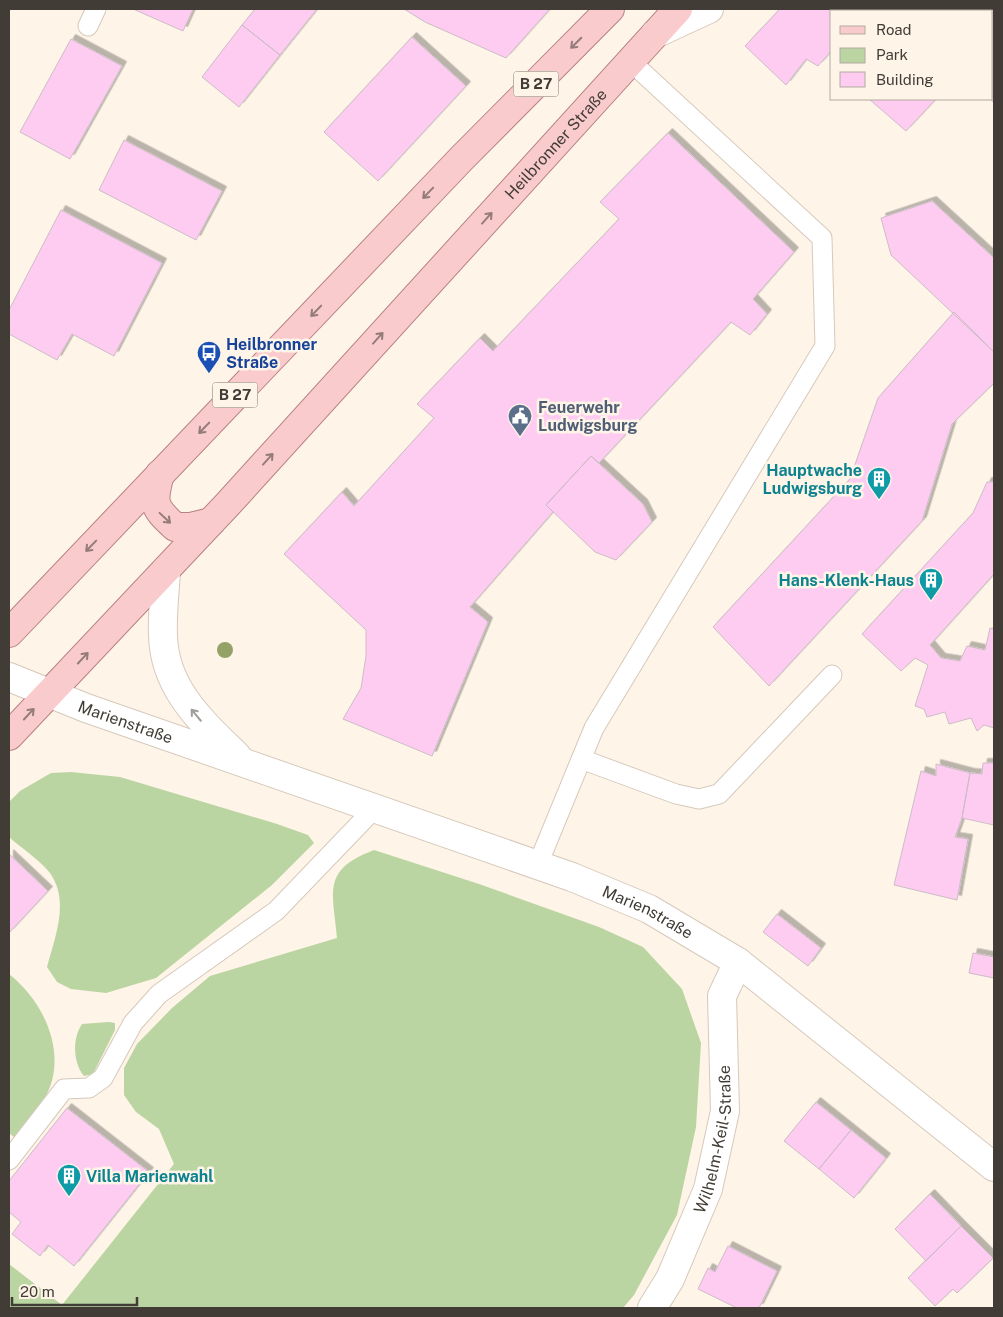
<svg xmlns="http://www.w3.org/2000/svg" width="1003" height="1317" viewBox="0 0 1003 1317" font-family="'Public Sans',sans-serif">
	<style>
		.green { fill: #bad5a1 }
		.building { fill: #feccf1; stroke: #ccbcc7; filter: url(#shadow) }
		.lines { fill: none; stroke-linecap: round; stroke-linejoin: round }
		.service-casing { stroke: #d6c9bb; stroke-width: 21 }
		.minor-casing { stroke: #d6c9bb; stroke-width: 30 }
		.tertiary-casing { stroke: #d6c9bb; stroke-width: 30 }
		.primary-casing { stroke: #b78282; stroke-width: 30 }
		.service { stroke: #fff; stroke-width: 19 }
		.minor { stroke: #fff; stroke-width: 28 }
		.tertiary { stroke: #fff; stroke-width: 28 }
		.primary { stroke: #facbcd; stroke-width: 28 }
		.tree { fill: #93a368 }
		.oneway { stroke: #947c7a }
		.oneway2 { stroke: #a09e9a }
		.labels { text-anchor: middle; stroke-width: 5; stroke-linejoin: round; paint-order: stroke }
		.shield { fill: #fef4e8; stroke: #7a736b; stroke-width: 1 }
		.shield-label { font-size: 15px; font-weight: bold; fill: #413c36 }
		.street-label { font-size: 16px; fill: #413c36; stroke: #fef4e8 }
		.transit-label { font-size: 16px; font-weight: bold; fill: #164399; stroke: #fef4e8; text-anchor: start }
		.service-label { font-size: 16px; font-weight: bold; fill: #4e5e75; stroke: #fef4e8; text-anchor: start }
		.culture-label { font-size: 16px; font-weight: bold; fill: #0d838f; stroke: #fef4e8; text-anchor: end }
	</style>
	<defs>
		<filter id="shadow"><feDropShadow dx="4.5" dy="-4.5" stdDeviation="0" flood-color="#0004"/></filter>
	</defs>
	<rect width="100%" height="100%" fill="#fef4e8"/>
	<!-- green -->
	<path class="green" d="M71 772 120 777 277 824 308 835 314 843 272 885 156 978 106 993 71 989 57 982 47 967C55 937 70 901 50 873 41 861 20 847 9 837V802L20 791 51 773Z
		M374 850 479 884 599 927 643 947 682 989 701 1043 696 1127 677 1215 634 1295 623 1308H9V1264L62 1305 174 1164 159 1129 136 1112 124 1095V1068L137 1044 172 1008 210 976 337 938C333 892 321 870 374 850Z
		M9 974C41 999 65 1046 50 1087 43 1105 26 1122 14 1137L9 1133Z
		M109 1022 115 1023V1030L93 1074 84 1076C73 1063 72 1039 82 1024Z"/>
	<!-- building -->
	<path class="building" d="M133 9H193L183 31Z
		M255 9H317L280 55 242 25Z
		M404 9H547L549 10 506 58 425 22Z
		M780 9H836L839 11H832V50L818 66 806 59 786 85 745 46Z
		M846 9H873L876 11H844Z
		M909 9H994V103L990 99H992V11H907Z
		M242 25 280 55 239 107 202 77Z
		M412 37 466 86 378 181 324 132Z
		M71 39 122 66 70 159 20 132Z
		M869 99H936L906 131Z
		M668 133 794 252 753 299 767 314 750 335 731 322 599 463 591 456 546 505 553 512 470 607 488 622 432 756 343 719 361 688 366 656V630L284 554 342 492 354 506 434 418 417 404 480 338 493 351 619 219 600 202Z
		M124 140 222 191 196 240 99 190Z
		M932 201 994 258V352L891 255 881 218Z
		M61 210 162 263 114 356 72 334 57 360 9 334V310Z
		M954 312 994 352V383L952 424 922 521 769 686 713 627 850 479 878 398Z
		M591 456 643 504 652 522 616 560 595 552 546 505Z
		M987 482H994V574L930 645 941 658 960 661 967 646 985 650 990 628 994 629V728L984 725 977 731 971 718 949 724 945 712 927 717 924 709 915 706 928 665 915 658 901 671 862 634 973 513Z
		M983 763H994V825L962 818 970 773 982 774Z
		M936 764 970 773 962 818 955 837 968 839 957 900 894 885 921 771 936 776Z
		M9 854 48 891 9 933Z
		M777 914 821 948 808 966 763 932Z
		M973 953 994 957V978L969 973Z
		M816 1102 851 1130 819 1169 784 1141Z
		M67 1108 149 1172 74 1266 48 1245 40 1256 12 1234 21 1222 9 1212V1181Z
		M851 1130 886 1158 854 1198 819 1169Z
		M930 1194 961 1226 926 1261 895 1229Z
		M961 1226 993 1258 957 1293 953 1289 935 1306 908 1278Z
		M728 1246 777 1271 759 1308H737L698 1289 708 1268 715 1272Z"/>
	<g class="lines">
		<defs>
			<path id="service" d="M88 26 96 9
				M581 759 676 794 699 799 719 794 832 675
				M538 864 594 728 825 346 822 238 629 60
				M9 1160 64 1089 89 1088 103 1078 133 1023 159 994 276 911 375 808"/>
			<g id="minor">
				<path d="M655 34 709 9"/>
				<path id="s1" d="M652 1308 670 1279 708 1189 725 1111 722 996 738 962"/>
			</g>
			<g id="tertiary">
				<path d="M166 570C165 591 162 613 163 635 164 688 201 721 237 756"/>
				<path id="s2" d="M9 677 86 708 572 877 649 909 738 962 994 1167"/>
			</g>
			<g id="primary">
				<path d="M160 474C152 503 153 507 175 527H190L211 522"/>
				<path d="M9 633 462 158 610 9"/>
				<path id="s3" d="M9 736 227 505 678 9"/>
			</g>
		</defs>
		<!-- service casing -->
		<use href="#service" class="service-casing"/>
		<!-- minor casing -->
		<use href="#minor" class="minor-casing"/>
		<!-- tertiary casing -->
		<use href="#tertiary" class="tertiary-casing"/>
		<!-- primary casing -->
		<use href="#primary" class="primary-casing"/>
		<!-- service -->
		<use href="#service" class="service"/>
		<!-- minor -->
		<use href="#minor" class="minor"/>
		<!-- tertiary -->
		<use href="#tertiary" class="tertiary"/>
		<!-- primary -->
		<use href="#primary" class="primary"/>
	</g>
	<!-- trees -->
	<circle class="tree" cx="225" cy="650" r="8"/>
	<!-- one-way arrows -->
	<defs><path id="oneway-shaft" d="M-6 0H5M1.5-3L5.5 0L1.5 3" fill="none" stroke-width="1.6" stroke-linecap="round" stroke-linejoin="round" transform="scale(1.25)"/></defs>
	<g class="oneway">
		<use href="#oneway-shaft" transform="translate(576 43) rotate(135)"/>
		<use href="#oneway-shaft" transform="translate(428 193) rotate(134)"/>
		<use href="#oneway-shaft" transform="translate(487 218) rotate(-48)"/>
		<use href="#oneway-shaft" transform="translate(316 311) rotate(134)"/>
		<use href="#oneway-shaft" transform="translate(378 338) rotate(-48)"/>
		<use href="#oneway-shaft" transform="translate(204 428) rotate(134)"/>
		<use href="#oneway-shaft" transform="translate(268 459) rotate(-48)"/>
		<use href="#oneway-shaft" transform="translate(165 518) rotate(43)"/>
		<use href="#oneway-shaft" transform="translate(91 546) rotate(134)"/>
		<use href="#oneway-shaft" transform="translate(83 658) rotate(-47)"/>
		<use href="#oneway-shaft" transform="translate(29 714) rotate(-47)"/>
	</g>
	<use class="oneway2" href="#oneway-shaft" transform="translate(196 715) rotate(-130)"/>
	<!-- icons -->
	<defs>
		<symbol id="bus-pin" viewBox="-11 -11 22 30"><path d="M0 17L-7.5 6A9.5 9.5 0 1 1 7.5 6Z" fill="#1a4fb4" stroke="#fef4e8"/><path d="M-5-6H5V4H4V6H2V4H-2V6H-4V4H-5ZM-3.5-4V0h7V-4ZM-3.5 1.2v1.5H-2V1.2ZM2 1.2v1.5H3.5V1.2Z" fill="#fff"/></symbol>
		<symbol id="civic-pin" viewBox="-11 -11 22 30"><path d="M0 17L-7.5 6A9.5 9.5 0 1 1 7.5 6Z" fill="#5c6f8a" stroke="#fef4e8"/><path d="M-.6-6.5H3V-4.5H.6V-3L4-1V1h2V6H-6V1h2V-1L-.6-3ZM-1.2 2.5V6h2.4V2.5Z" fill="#fff"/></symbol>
		<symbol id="building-pin" viewBox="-11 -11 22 30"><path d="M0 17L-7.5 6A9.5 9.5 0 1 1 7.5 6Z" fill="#0f9aa8" stroke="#fef4e8"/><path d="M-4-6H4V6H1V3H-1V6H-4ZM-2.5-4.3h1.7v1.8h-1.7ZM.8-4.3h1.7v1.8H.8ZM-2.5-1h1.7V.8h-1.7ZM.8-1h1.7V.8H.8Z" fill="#fff"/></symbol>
	</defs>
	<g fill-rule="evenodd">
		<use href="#bus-pin" x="195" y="339" width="28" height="38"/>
		<use href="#civic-pin" x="506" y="402" width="28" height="38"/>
		<use href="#building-pin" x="865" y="465" width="28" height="38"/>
		<use href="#building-pin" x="917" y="566" width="28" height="38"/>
		<use href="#building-pin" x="55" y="1162" width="28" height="38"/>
	</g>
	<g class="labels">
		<!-- shield labels -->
		<g class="shield">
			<rect x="513.5" y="71.5" width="45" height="25" rx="4"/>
			<rect x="212.5" y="382.5" width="45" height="25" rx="4"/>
		</g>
		<g class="shield-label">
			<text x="536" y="89">B 27</text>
			<text x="235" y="400">B 27</text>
		</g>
		<!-- street labels -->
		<g class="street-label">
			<text dy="6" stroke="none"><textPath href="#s3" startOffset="806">Heilbronner Straße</textPath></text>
			<text dy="6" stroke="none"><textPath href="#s2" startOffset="125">Marienstraße</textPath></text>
			<text dy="6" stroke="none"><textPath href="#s2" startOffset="681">Marienstraße</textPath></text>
			<text dy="6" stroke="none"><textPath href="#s1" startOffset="182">Wilhelm-Keil-Straße</textPath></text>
		</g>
		<!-- transit labels -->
		<g class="transit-label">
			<text x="226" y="350">Heilbronner<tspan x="226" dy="18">Straße</tspan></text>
		</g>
		<!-- service labels -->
		<g class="service-label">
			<text x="538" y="413">Feuerwehr<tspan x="538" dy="18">Ludwigsburg</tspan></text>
		</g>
		<!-- culture labels -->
		<g class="culture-label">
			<text x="862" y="476">Hauptwache<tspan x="862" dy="18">Ludwigsburg</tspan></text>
			<text x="914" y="586">Hans-Klenk-Haus</text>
			<text x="86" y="1182" text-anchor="start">Villa Marienwahl</text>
		</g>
	</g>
	<!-- border -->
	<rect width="1003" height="1317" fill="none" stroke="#413c36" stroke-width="20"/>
	<!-- legend -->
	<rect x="830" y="10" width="162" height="90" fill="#fef4e8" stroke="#b2aaa1"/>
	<rect x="840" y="26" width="25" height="8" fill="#facbcd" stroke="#b2aaa1"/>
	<text x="876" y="35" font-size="15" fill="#413c36">Road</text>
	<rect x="840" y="48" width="25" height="15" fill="#bad5a1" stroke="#b2aaa1"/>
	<text x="876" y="60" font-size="15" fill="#413c36">Park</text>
	<rect x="840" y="72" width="25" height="15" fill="#feccf1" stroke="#b2aaa1"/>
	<text x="876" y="85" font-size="15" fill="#413c36">Building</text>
	<!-- scale -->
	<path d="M12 1297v8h125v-8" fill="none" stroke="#413c36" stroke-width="2.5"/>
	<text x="20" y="1297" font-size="15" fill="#413c36" stroke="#fef4e8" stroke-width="4" paint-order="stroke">20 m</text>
</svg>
